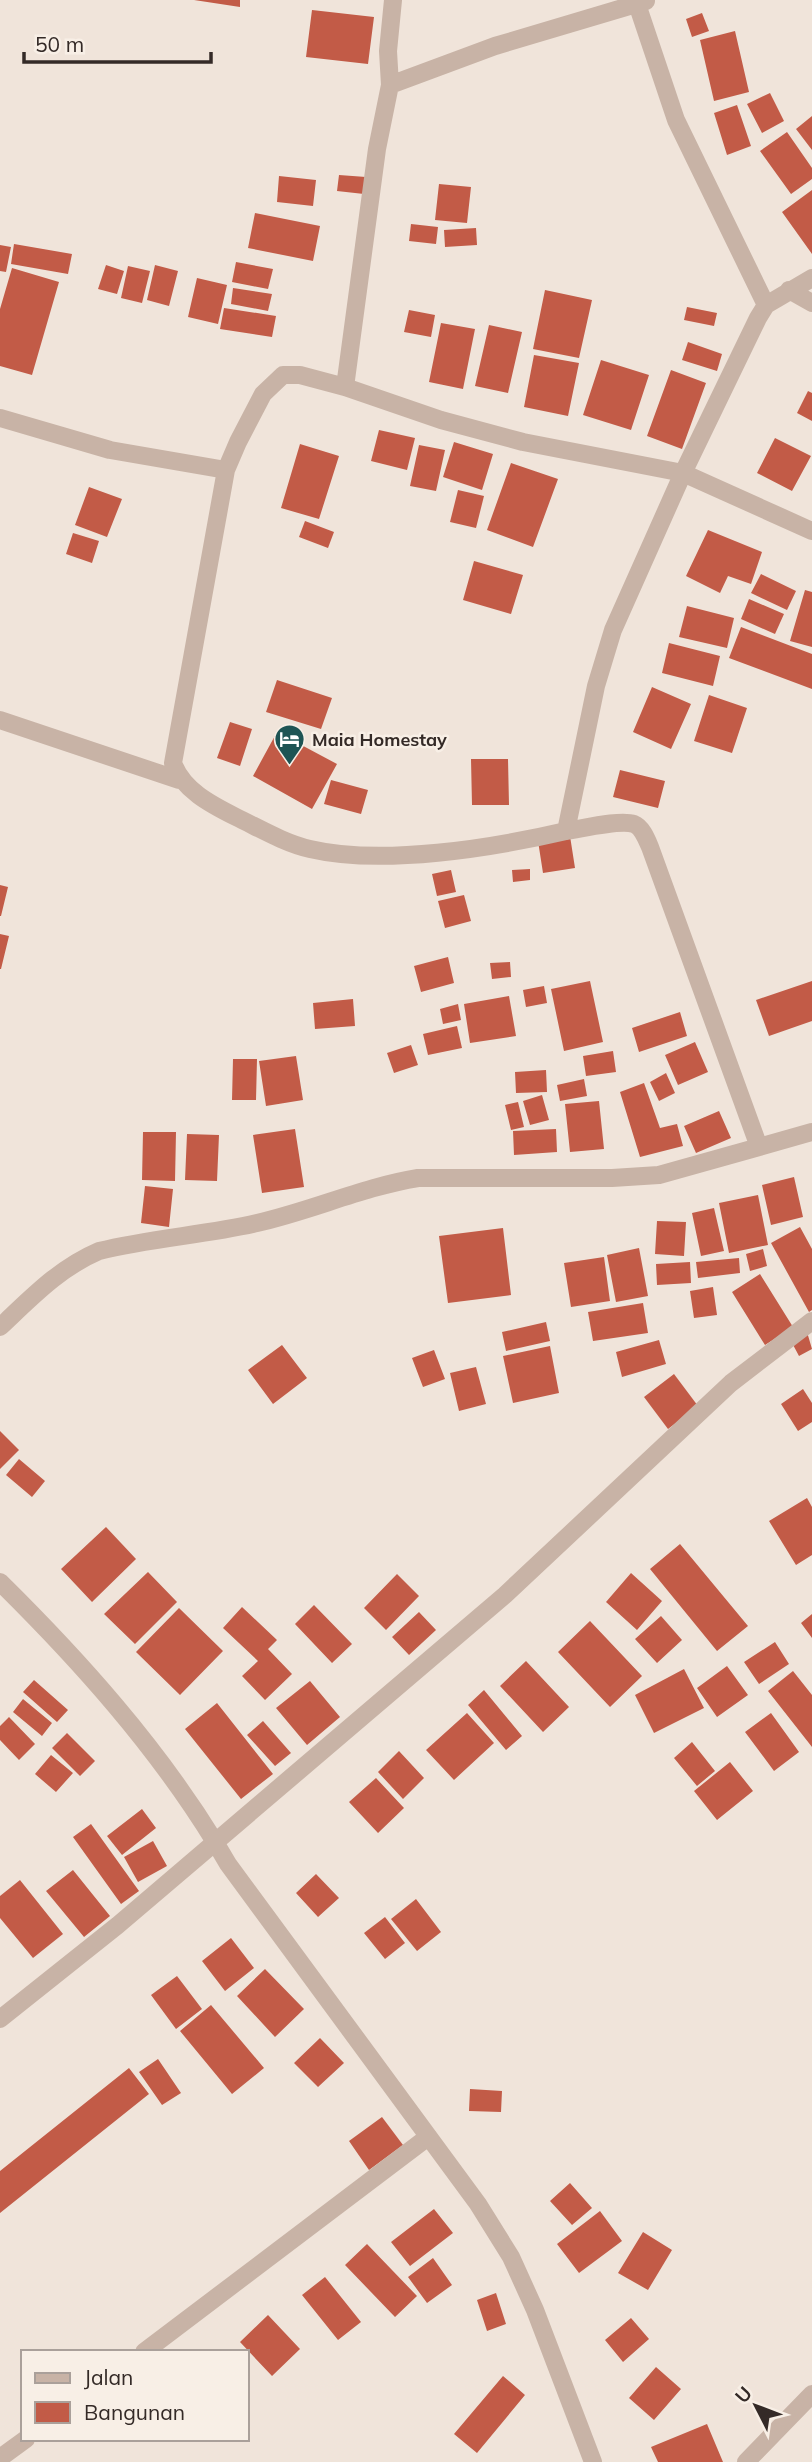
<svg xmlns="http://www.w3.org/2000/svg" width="812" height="2462" viewBox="0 0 812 2462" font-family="Mulish,sans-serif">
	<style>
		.building { fill: #c25b47 }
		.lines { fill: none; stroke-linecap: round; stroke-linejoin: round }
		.minor { stroke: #c8b3a6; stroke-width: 18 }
		.tertiary { stroke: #c8b3a6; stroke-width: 18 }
		.labels { text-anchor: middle; stroke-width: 5; stroke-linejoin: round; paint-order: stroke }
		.poi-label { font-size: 18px; font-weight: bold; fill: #342a27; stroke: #f8efe6; text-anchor: start }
	</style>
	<rect width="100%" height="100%" fill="#f0e4da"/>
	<!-- building -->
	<path class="building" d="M194 0H240V7Z
		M312 10 374 17 368 64 306 57Z
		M702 13 709 31 692 37 686 19Z
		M735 31 749 92 714 101 700 40Z
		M770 93 784 121 762 133 747 104Z
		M737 105 751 146 727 155 714 113Z
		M812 116V150L796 129Z
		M787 132 812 168V179L791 194 760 151Z
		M339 175 366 177 364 194 337 191Z
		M279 176 316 180 313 206 277 202Z
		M439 184 471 187 467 223 435 220Z
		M812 190V254L782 212Z
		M255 213 320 226 313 261 248 248Z
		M411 224 438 227 436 244 409 241Z
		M476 228 477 245 445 247 444 230Z
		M14 244 72 254 68 274 11 264Z
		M0 245 11 247 6 272 0 271Z
		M236 262 273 269 268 289 232 282Z
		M106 265 124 271 117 294 98 289Z
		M155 265 178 271 169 306 147 300Z
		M128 266 150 271 142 303 121 298Z
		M12 268 59 282 32 375 0 366V309Z
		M197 278 227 285 218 324 188 317Z
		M233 288 272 294 268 311 231 304Z
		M545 290 592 300 579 358 533 349Z
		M687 307 717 313 714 326 684 320Z
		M224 308 276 316 272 337 220 329Z
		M409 310 435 315 431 337 404 332Z
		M441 323 475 329 463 389 429 382Z
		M489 325 522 332 508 393 475 386Z
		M688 342 722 354 717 371 682 360Z
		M534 355 579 363 568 416 524 407Z
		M601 360 649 375 631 430 583 415Z
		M671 370 706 383 682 449 647 436Z
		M808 391 812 393V421L797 413Z
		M379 430 415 438 407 470 371 461Z
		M775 438 811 456 792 491 757 473Z
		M454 442 493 454 482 490 443 477Z
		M300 444 339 456 319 519 281 508Z
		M419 445 445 450 436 491 410 486Z
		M511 463 558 479 533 547 487 530Z
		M89 487 122 499 107 537 75 525Z
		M458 490 484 496 476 528 450 522Z
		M305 521 334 532 328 548 299 537Z
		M708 530 762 552 751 584 728 576 720 593 686 576Z
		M73 533 99 541 92 563 66 554Z
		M474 561 523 575 511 614 463 600Z
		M761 574 796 591 787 610 751 593Z
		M805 590 812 592V647L790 641Z
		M749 599 784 614 775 634 741 619Z
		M687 606 734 618 727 648 679 637Z
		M741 627 812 654V689L729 658Z
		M669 643 720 656 713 686 662 673Z
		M277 680 332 698 321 729 266 712Z
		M652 687 691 704 671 749 633 732Z
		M709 695 747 708 732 753 694 741Z
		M230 722 252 729 240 766 217 758Z
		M277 732 337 764 312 809 253 776Z
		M471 759H508L509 805H472Z
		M620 770 665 781 658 808 613 797Z
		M331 780 368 790 361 814 324 804Z
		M570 836 575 868 543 873 538 841Z
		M530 869V880L513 882 512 870Z
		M451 870 456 892 437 896 432 874Z
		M0 885 8 887 1 916H0Z
		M464 895 471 921 445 928 438 901Z
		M0 934 9 936 1 969H0Z
		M448 957 454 983 421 992 414 966Z
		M510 962 511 977 492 979 490 963Z
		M590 981 603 1042 564 1051 551 989Z
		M812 981V1021L769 1036 756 1000Z
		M544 986 547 1003 526 1007 523 990Z
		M509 996 516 1036 470 1043 464 1004Z
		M353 999 355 1026 315 1029 313 1003Z
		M458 1004 461 1020 443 1024 440 1009Z
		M680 1012 687 1036 639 1052 632 1028Z
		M457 1026 462 1048 428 1055 423 1034Z
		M695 1042 708 1072 678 1085 665 1055Z
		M411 1045 418 1065 394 1073 387 1053Z
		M613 1051 616 1072 586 1076 583 1056Z
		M296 1056 303 1100 266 1106 259 1061Z
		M233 1059H257L256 1100H232Z
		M546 1070 547 1092 516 1093 515 1072Z
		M666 1073 675 1093 659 1101 650 1082Z
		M584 1079 587 1096 560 1101 557 1085Z
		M644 1083 660 1128 677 1124 683 1146 640 1157 620 1092Z
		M542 1095 549 1120 530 1125 523 1101Z
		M599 1101 604 1149 570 1152 565 1104Z
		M518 1102 524 1127 511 1130 505 1105Z
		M719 1111 731 1138 696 1153 684 1126Z
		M295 1129 304 1187 262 1193 253 1135Z
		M556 1129 557 1152 514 1155 513 1131Z
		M143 1132H176L175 1181 142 1180Z
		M187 1134 219 1135 217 1181 185 1180Z
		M794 1177 803 1217 771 1225 762 1185Z
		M145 1186 173 1189 169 1227 141 1223Z
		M758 1195 768 1245 729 1253 719 1203Z
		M714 1208 724 1251 701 1256 692 1213Z
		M657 1221 686 1222 684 1256 655 1254Z
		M800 1227 812 1249V1310L809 1312 771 1243Z
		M503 1228 511 1295 448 1303 439 1236Z
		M639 1248 648 1296 616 1302 607 1255Z
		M763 1249 767 1266 750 1271 746 1254Z
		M604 1257 610 1301 571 1307 564 1263Z
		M739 1258 740 1273 698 1278 696 1262Z
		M690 1262 691 1283 657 1285 656 1264Z
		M760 1274 793 1327 765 1345 732 1292Z
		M713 1287 717 1315 694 1318 690 1291Z
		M643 1303 648 1333 593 1341 588 1312Z
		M546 1322 550 1341 506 1351 502 1332Z
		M807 1332 812 1349 799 1356 791 1341Z
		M659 1340 666 1364 622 1377 616 1352Z
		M282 1345 307 1378 273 1404 248 1370Z
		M550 1346 559 1393 513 1403 503 1356Z
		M434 1350 445 1379 423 1387 412 1358Z
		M476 1367 486 1404 459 1411 450 1373Z
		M674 1374 698 1406 668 1429 644 1397Z
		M803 1389 812 1403V1422L798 1431 781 1404Z
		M0 1431 19 1450 0 1469Z
		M19 1459 45 1481 32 1497 6 1475Z
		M807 1498 812 1507V1555L796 1565 769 1521Z
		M106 1527 136 1559 92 1602 61 1569Z
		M680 1544 748 1626 717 1651 650 1569Z
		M148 1572 177 1602 135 1644 104 1614Z
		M631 1573 662 1601 637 1630 606 1602Z
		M397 1574 419 1596 386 1630 364 1608Z
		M314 1605 352 1644 332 1663 295 1624Z
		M242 1607 277 1640 268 1649 292 1674 265 1700 242 1676 258 1661 223 1628Z
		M179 1608 223 1651 180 1695 136 1652Z
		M419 1612 436 1630 409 1655 392 1637Z
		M812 1614V1638L801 1623Z
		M661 1616 682 1640 657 1663 635 1639Z
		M590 1621 642 1676 610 1707 558 1652Z
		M775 1642 789 1664 759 1684 744 1662Z
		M526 1661 569 1707 543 1732 500 1686Z
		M727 1666 748 1695 717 1717 697 1688Z
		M684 1669 704 1708 654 1733 635 1695Z
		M793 1671 812 1695V1747L768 1691Z
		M34 1680 68 1710 57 1722 23 1692Z
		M310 1681 340 1717 307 1745 276 1708Z
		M484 1690 522 1736 506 1750 468 1705Z
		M23 1699 52 1723 42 1736 13 1712Z
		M217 1703 273 1774 241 1799 185 1729Z
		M467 1713 494 1743 454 1780 426 1750Z
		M771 1713 799 1752 774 1771 745 1732Z
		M9 1717 35 1744 19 1760 0 1740V1726Z
		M263 1721 291 1753 275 1766 247 1735Z
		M67 1733 95 1761 80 1776 52 1748Z
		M692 1742 715 1771 697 1786 674 1758Z
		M399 1751 424 1778 403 1799 378 1772Z
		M51 1755 73 1773 56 1792 35 1774Z
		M730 1762 753 1791 717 1820 694 1791Z
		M376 1778 404 1808 378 1833 349 1802Z
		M142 1809 156 1828 122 1855 107 1836Z
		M91 1824 139 1891 121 1904 73 1837Z
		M153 1841 167 1866 138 1882 124 1857Z
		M73 1870 110 1916 84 1937 46 1891Z
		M316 1874 339 1898 318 1917 296 1893Z
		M20 1880 63 1934 33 1958 0 1918V1896Z
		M416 1899 441 1932 417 1951 391 1919Z
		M385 1917 405 1943 385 1959 364 1933Z
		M231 1938 254 1968 225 1991 202 1961Z
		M265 1969 304 2009 275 2037 237 1996Z
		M177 1976 202 2009 176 2029 151 1995Z
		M211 2005 264 2068 232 2094 180 2031Z
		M320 2038 344 2063 318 2087 294 2063Z
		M158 2059 181 2093 162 2105 139 2072Z
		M129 2068 149 2094 0 2213V2171Z
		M470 2089 502 2091 501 2112 469 2111Z
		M382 2117 403 2145 369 2170 349 2141Z
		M570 2183 592 2208 572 2225 550 2201Z
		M434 2209 453 2233 410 2266 391 2242Z
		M600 2211 622 2241 579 2273 557 2244Z
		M643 2232 672 2250 648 2290 618 2273Z
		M367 2244 417 2296 395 2317 345 2265Z
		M433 2258 452 2285 427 2303 408 2277Z
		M325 2277 361 2322 338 2340 302 2295Z
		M496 2293 506 2324 487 2331 477 2300Z
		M268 2315 300 2349 272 2376 240 2342Z
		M631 2318 649 2339 623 2362 605 2340Z
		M656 2367 681 2389 654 2420 629 2398Z
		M503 2376 525 2395 477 2453 454 2434Z
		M707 2424 723 2462H658L651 2447Z"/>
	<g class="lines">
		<!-- minor -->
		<path class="minor" d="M393 0 388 51 390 85 377 149 345 387 300 375H283L263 394 238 442 226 470 173 763C183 790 210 804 236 817 259 828 284 843 310 849 382 866 493 848 566 831L596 686 613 630 683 473 758 318 766 305 812 278
			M637 4 676 120 766 305
			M390 85 495 46 646 1
			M789 290 812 303
			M345 387 441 420 523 442 683 473 812 531
			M0 418 110 450 226 470
			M0 720 179 780
			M566 831C581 829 620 819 634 824 642 827 647 840 650 847L759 1147 812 1132
			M0 1327C31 1298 59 1268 99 1251 151 1238 205 1235 257 1223 311 1211 363 1187 418 1178H612L659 1175 759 1147
			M0 1582C80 1661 156 1746 215 1842
			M144 2352 428 2137
			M0 2458 26 2439
			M746 2462 812 2394"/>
		<!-- tertiary -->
		<path class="tertiary" d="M215 1842 228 1864 478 2204 511 2257 535 2310 593 2462
			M0 2019 118 1925 505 1595 731 1383 812 1321"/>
	</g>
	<!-- icons -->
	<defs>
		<symbol id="hotel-pin" viewBox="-11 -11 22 30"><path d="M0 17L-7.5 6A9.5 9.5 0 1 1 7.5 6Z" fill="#1e5454" stroke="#f8efe6"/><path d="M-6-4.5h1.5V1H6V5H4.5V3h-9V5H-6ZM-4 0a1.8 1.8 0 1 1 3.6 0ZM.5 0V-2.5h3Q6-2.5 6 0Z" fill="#fff"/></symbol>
	</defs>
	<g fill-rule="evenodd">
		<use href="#hotel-pin" x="272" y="722" width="35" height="47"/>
	</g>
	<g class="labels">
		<!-- poi labels -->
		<g class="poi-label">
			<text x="312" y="746">Maia Homestay</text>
		</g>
	</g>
	<!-- legend -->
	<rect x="21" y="2350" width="228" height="91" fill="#f8efe6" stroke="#aaa09a" stroke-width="2"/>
	<rect x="35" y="2373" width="35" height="10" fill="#c8b3a6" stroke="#aaa09a" stroke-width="2"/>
	<text x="84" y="2385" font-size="21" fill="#342a27">Jalan</text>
	<rect x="35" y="2402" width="35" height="21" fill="#c25b47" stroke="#aaa09a" stroke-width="2"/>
	<text x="84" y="2420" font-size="21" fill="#342a27">Bangunan</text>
	<!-- north arrow -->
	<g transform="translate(756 2406) rotate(312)" stroke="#f8efe6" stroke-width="5" paint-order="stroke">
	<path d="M0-5L12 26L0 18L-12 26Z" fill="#342a27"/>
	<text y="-10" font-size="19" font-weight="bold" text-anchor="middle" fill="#342a27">U</text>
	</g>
	<!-- scale -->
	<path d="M24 52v10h187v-10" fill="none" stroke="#342a27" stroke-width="3.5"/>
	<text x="35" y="52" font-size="21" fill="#342a27" stroke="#f8efe6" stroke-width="5" paint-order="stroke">50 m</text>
</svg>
